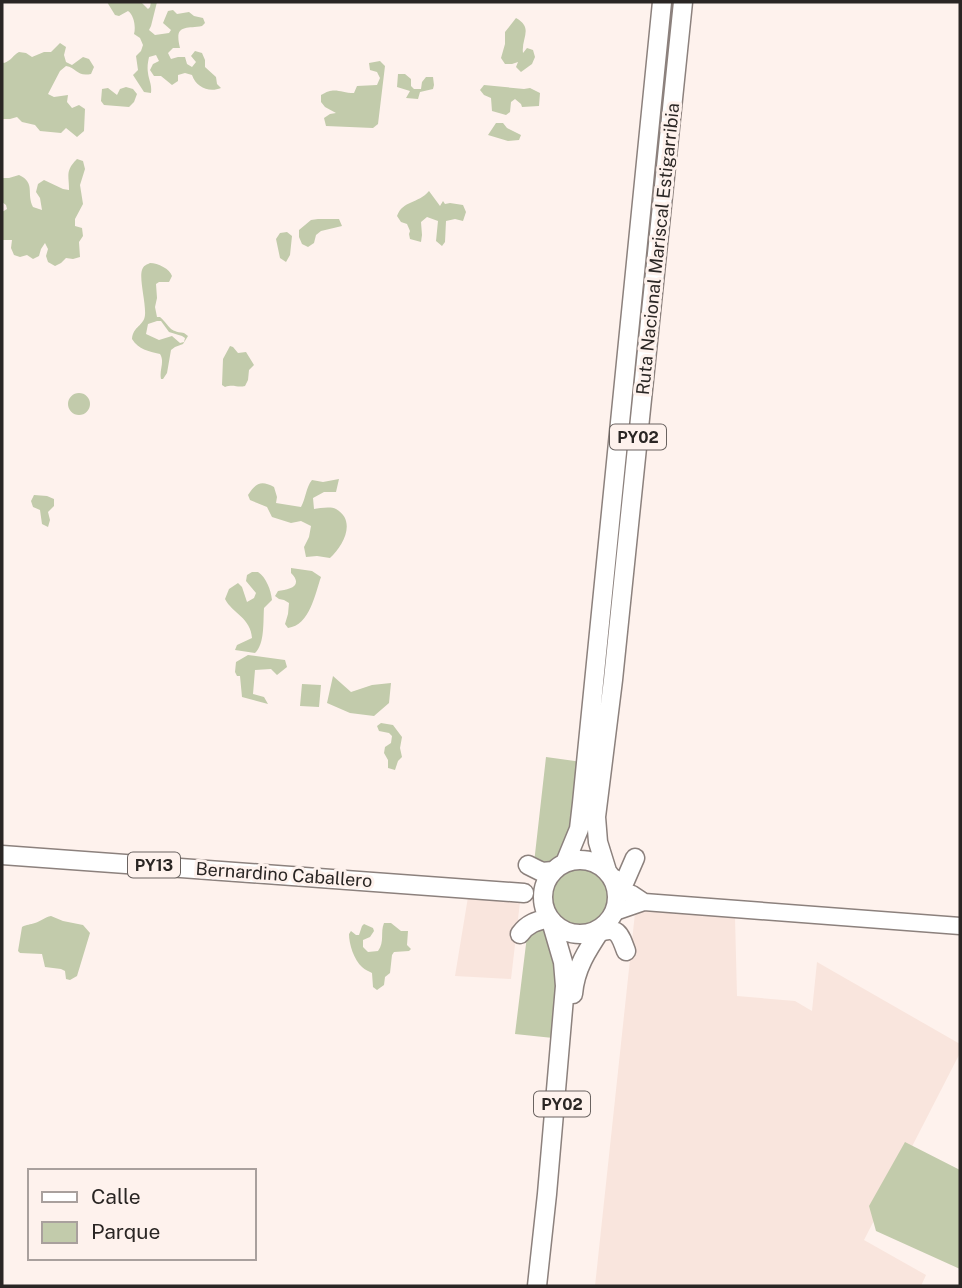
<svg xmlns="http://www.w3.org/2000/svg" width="962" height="1288" viewBox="0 0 962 1288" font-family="'Public Sans',sans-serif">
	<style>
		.built { fill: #f9e5dd }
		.green { fill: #c2cbab; fill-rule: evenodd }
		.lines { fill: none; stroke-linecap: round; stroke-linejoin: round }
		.primary-casing { stroke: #8c817d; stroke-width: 19 }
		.highway-casing { stroke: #8c817d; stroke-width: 21 }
		.primary { stroke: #fff; stroke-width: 16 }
		.highway { stroke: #fff; stroke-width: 18 }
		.labels { text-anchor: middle; stroke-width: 6; stroke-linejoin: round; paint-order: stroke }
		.shield { fill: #fef2ed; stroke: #6a6360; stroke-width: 2 }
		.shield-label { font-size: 16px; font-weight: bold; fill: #2a2624 }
		.street-label { font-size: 18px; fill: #2a2624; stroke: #fef2ed }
	</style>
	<rect width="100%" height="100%" fill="#fef2ed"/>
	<!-- built -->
	<path class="built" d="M468 897 520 902 511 979 455 976Z
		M641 909 735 917 737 996 795 1001 812 1011 817 962 960 1044V1053L864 1240 926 1275 921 1286H595L635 913Z"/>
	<!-- green -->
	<path class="green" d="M107 2H141L148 9 150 7 151 2H157L151 26 149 30 155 35 169 33 171 30 163 23 168 11 173 10 177 14 189 12 194 16 203 18 205 23 202 26C185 29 174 24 180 48H173L168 53 171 59 178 57H185L187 64 192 67 196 62 191 56 195 51 202 53 205 60V67L216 77 217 84 221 88C209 93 196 87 192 75L185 73 178 75V81L172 85 161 76H154L150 70 153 64 159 61 156 55 149 57C148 62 147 67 148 73 149 81 152 84 151 93L144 92 133 75 138 70 136 56 141 51 143 45 140 38 134 34C136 27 134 15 128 11L119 16 115 15Z
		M516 18C534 28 521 38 523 53L527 48 533 50 535 57 532 64 521 72 516 67 518 62 512 64H505L501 58 505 44V32Z
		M60 43 66 47 64 55 66 62 72 65 83 57 89 59 94 67 91 74C77 77 77 68 66 66L60 71 48 94 54 97 68 95 67 102 72 108 79 105 85 109 84 131 77 137 66 128 61 133 40 131 35 125 22 122 17 117 10 119H3L2 116V62L4 63C11 61 13 55 19 52L26 53 32 57 44 52H51Z
		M380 61 385 66 378 124 373 128 326 126 324 118 330 114 336 113 325 107 321 102V95C335 86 340 93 354 93L357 86 377 85 380 78 377 72 370 70 369 63Z
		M398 74H405L411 79V86L414 89H421L422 82 426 77H433L434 85 433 89 420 92 418 99 406 98 410 91 397 87Z
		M484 85 524 89 530 88 540 93 539 106 522 107 521 104 515 99 511 102 510 112 506 115 492 111 491 98 484 95 480 90Z
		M126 87 133 89 137 94 134 102 129 107 104 105 101 101 102 89 108 88 117 95 120 89Z
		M496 123H503L507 128 521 135 519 140 508 141 488 135Z
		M77 159 83 161 85 169 80 185 83 204 75 219V226L82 228 83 236 79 242 80 257 73 259 66 258 61 263 55 266 48 262 46 256 48 249 45 243 41 249 39 256 33 259 27 255 20 257 14 255 11 248 12 240H3L2 253V212L7 209 6 205 2 202V178H9L19 175C36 183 26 193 33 207L42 210 40 198 36 192 38 184 44 180 63 189 69 190C69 175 65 171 77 159Z
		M429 191 440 206 443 201 445 204 450 203 463 205 466 212 463 221 455 219 446 221 445 242 442 246 436 241 438 221 427 217 421 222 422 235 421 242 410 239 409 234 410 231 407 224 401 222 397 216C403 200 418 204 429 191Z
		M318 219H339L342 226 321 231 316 235 314 243 308 247 302 244 299 237V230L311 220Z
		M287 232 292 236 290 255 286 262 280 258 276 239 280 233Z
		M150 263C158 263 170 269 172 276L169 282H159L156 284 157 298 155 307 157 317H160C171 327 168 331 184 333L188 336 183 344 175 347 171 350 167 373 163 379H161C159 370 165 362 160 354 148 351 139 350 132 339 133 326 144 326 145 315 146 303 139 279 142 270 144 265 146 265 150 263ZM157 321H161L169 332 182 336 185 338 184 342 180 343 172 336 159 340 146 334 148 324Z
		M230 346 233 347 238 353 246 352 254 365 249 370 248 380 245 386C237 388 234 384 225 387L222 385 223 359Z
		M68 404a11 11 0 1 1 22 0a11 11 0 1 1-22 0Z
		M339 479 336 492H324L313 498 314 509C320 508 331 506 336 509 357 521 343 546 330 558L317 556 306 557 304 547 309 537 311 526 301 521 291 523 272 517 267 507 250 500 248 495C256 483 261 480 274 487L277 497 276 503 301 507C306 498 306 487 312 480L323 482Z
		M34 495 47 496 54 499V506L48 512 50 520 48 527 42 524 40 510 33 507 31 501Z
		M291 568 312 571 321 577C315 594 310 625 288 628L285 624 288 614 289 603 284 600 279 599 275 596 278 591C289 590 304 586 291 573Z
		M252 572H258C266 577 271 590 272 600L264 608C263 621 265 644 255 653L235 650 237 645 252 638C251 618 232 613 225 599L229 589 238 583 242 587 247 602 254 598 256 593 246 581 247 575Z
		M248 655 285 660 287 667 277 675 271 669 255 670 253 694 264 697 268 704 242 697 240 676H237L235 672 236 662Z
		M333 676 351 692 372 685 391 683 389 703 374 716 350 713 327 703Z
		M302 684 321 685 319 707 300 706Z
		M381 723 393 725 402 737 400 748 402 757 398 761 395 770 388 768V760L384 753 385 747 391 743 392 736 389 733 379 731 377 726Z
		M546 757 582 762C578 797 576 836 552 863H534Z
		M549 897a31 31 0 1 1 62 0a31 31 0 1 1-62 0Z
		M51 916 63 921 83 925 90 933 77 976 70 980 66 979 65 971 61 969 45 967 42 954 20 953 18 951 22 927C27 924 30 925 35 923 41 921 45 917 51 916Z
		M384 923H391L401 931H408L407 945 411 949 409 951 394 952 392 955 390 973 385 977 384 985 377 990 373 987 372 973C369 971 365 970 362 967 354 960 349 944 349 934L351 931 356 935H359L362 926 364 924 373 928 374 931 370 937 363 940V947L368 952 378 951C385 942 380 932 384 923Z
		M546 927 559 972 553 1038 515 1034 527 936 535 928Z
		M905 1142 960 1170V1269L876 1231 869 1206Z"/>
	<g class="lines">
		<defs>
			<path id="primary" d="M617 888 632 894 644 902
				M615 912 644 902 960 926"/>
			<path id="highway" d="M2 855 524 893
				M543 897a37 37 0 1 1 74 0a37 37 0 1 1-74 0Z
				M565 863 579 829 582 803 662 2
				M528 865 542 872 553 871
				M607 871 598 842 596 817 613 680 683 2
				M613 878 617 881H625L635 858
				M598 933C617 925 620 934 626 951
				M520 934C528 923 537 921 549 918
				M573 994C575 968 588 949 602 928
				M537 1286 547 1194 565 986 563 962 551 921"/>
		</defs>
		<!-- primary casing -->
		<use href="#primary" class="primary-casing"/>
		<!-- highway casing -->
		<use href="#highway" class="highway-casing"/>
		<!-- primary -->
		<use href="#primary" class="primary"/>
		<!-- highway -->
		<use href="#highway" class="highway"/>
	</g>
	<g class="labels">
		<!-- shield labels -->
		<g class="shield">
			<rect x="610" y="424.5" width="56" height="25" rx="5"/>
			<rect x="128" y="852.5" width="52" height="25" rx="5"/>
			<rect x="534" y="1091.5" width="56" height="25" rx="5"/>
		</g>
		<g class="shield-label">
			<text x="638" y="443">PY02</text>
			<text x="154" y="871">PY13</text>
			<text x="562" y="1110">PY02</text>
		</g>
		<!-- street labels -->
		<g class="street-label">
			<text transform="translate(658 249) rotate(-84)" y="6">Ruta Nacional Mariscal Estigarribia</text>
			<text transform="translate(284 875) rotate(4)" y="6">Bernardino Caballero</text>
		</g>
	</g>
	<!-- border -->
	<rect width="962" height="1288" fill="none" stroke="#2a2624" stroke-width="7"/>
	<!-- legend -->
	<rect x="28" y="1169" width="228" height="91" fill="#fef2ed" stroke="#a9a09d" stroke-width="2"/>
	<rect x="42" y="1192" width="35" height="10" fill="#ffffff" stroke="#a9a09d" stroke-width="2"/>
	<text x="91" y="1204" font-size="21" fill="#2a2624">Calle</text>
	<rect x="42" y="1222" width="35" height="21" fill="#c2cbab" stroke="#a9a09d" stroke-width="2"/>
	<text x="91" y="1239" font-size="21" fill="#2a2624">Parque</text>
</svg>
